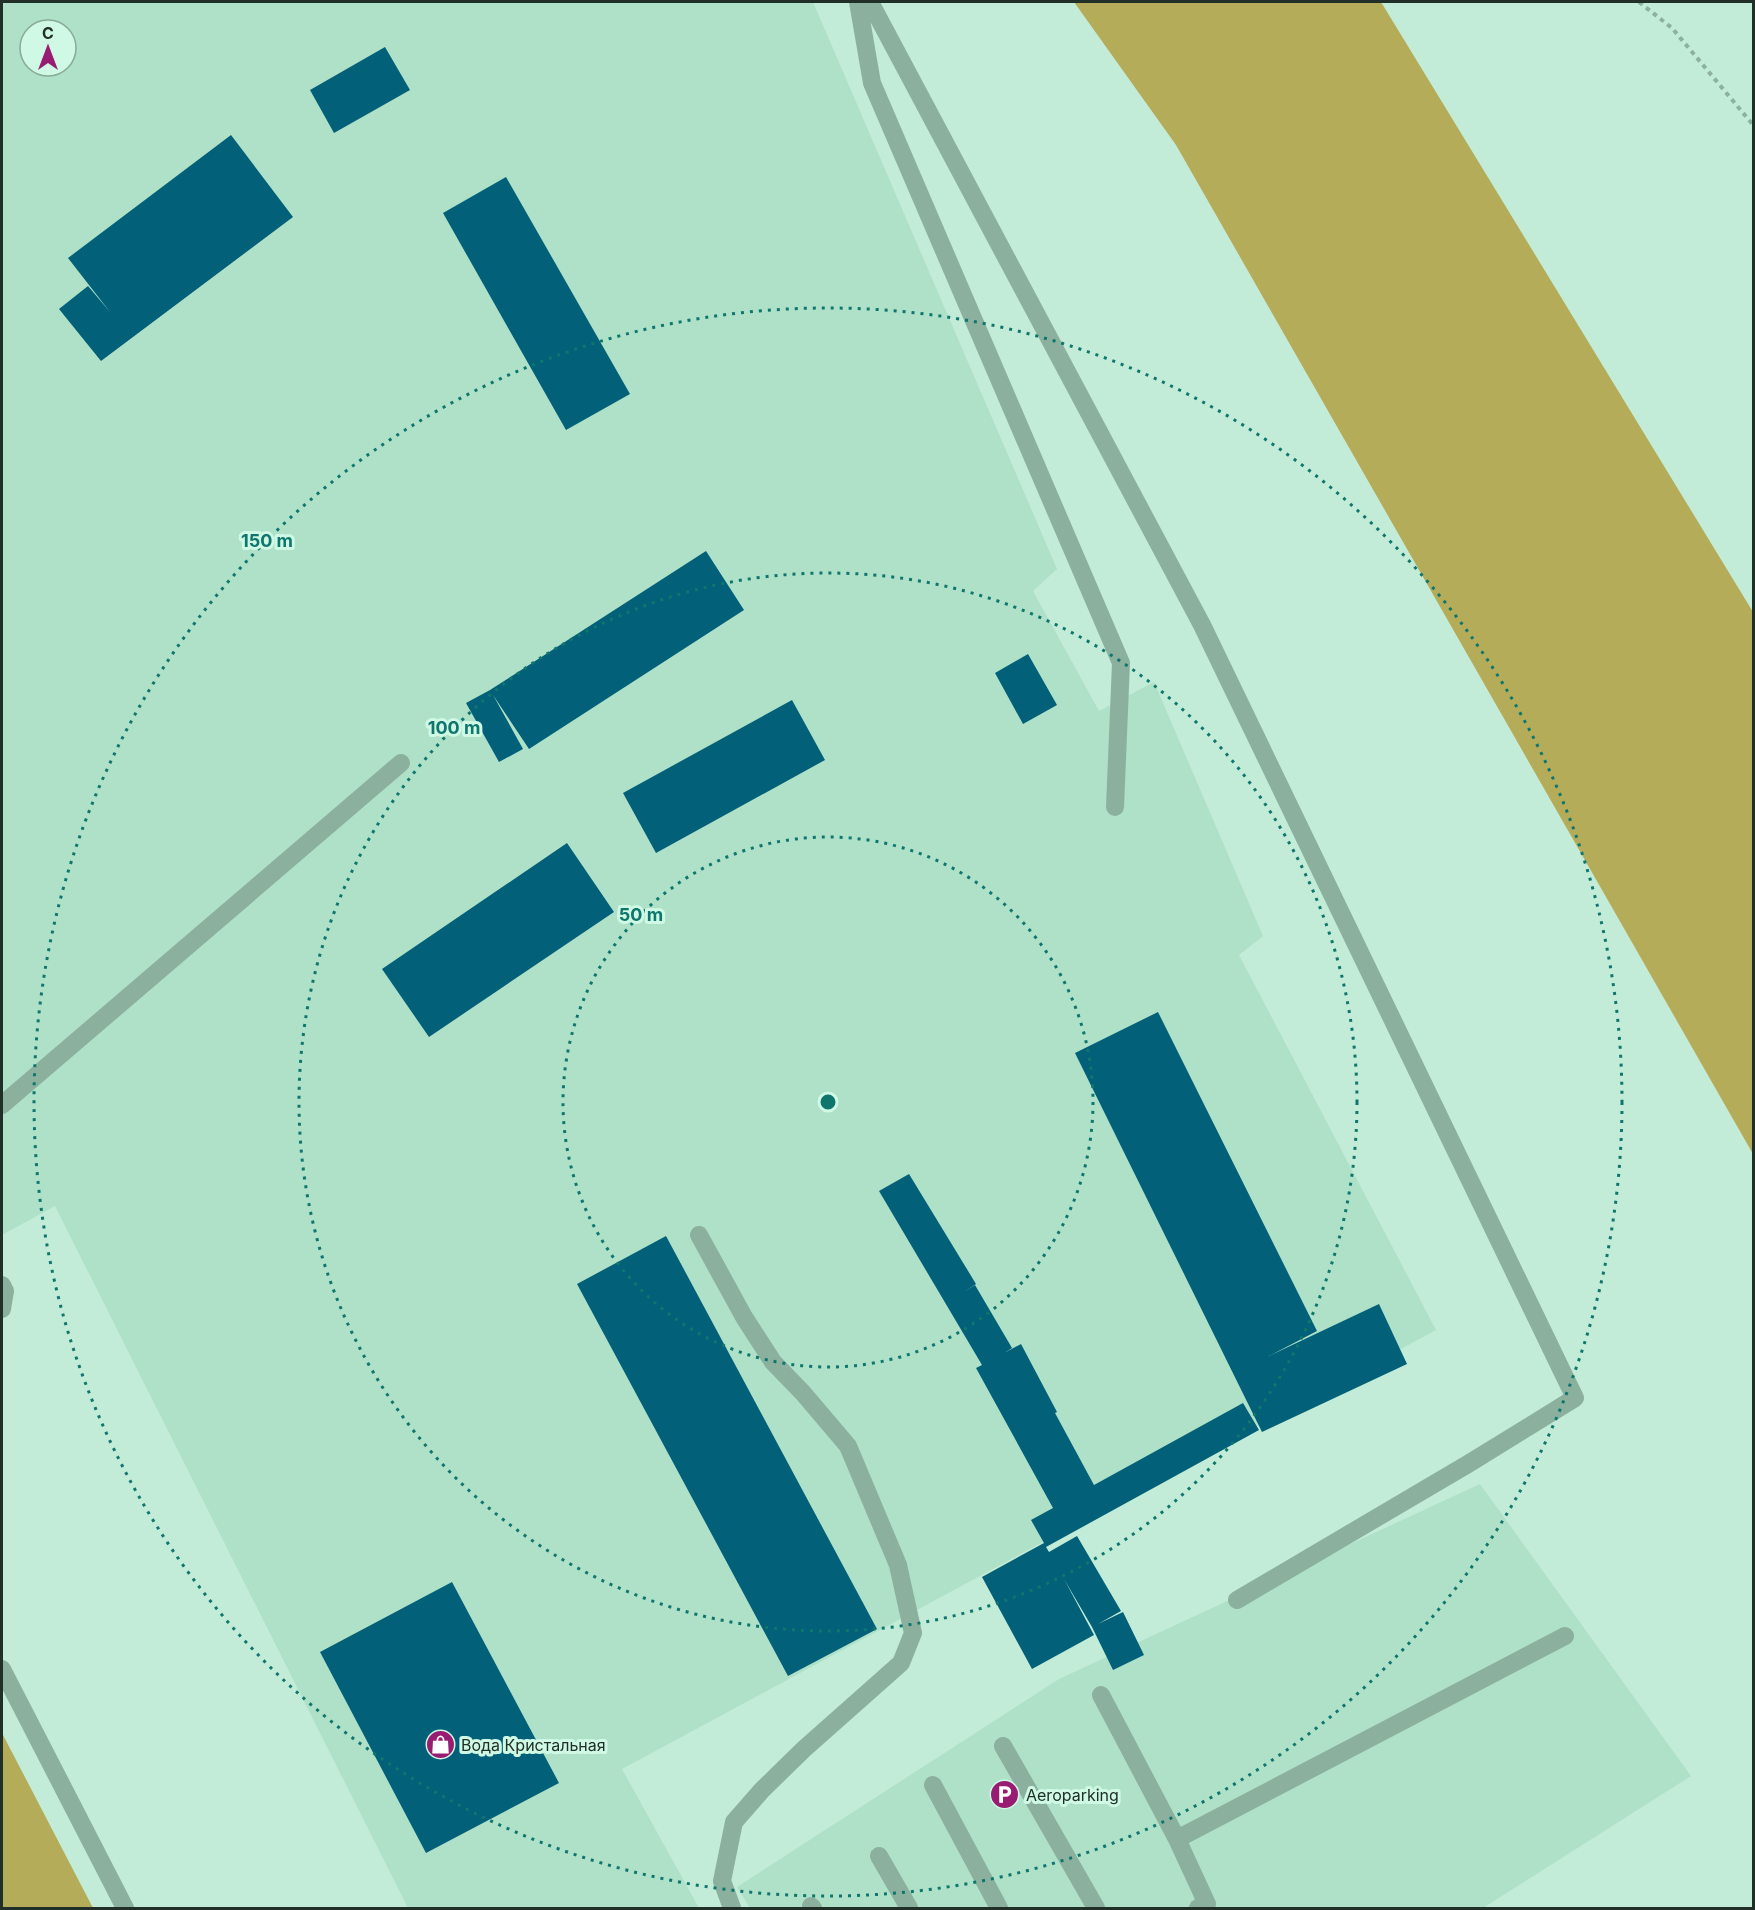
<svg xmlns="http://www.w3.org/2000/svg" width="1755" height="1910" viewBox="0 0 1755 1910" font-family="Inter,sans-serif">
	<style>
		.built { fill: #afe0c8; fill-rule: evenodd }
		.forest { fill: #b5ac59 }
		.building { fill: #026079 }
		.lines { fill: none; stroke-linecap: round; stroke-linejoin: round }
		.path { stroke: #8eb09f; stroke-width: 4; stroke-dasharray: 4.5 4.5; stroke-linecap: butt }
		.minor { stroke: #8cb09e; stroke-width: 18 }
		.ring { fill: none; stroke: #0f766e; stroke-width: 3; stroke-dasharray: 3 6 }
		.labels { text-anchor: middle; stroke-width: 6; stroke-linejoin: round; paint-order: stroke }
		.poi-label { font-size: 16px; fill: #203028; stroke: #cff9e4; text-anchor: start }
		.centre { fill: #0f766e; stroke: #cff9e4; stroke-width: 3 }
		.ring-label { font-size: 18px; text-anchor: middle; font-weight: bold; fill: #0f766e; stroke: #cff9e4; stroke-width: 6; stroke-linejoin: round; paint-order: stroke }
	</style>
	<rect width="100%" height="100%" fill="#c2ecd7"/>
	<!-- built -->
	<path class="built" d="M2 2H813L1057 569 1033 591 1099 711 1154 682 1263 936 1239 955 1436 1330 622 1769 699 1908H408L55 1206 2 1235ZM30 30H66V66H30Z
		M1480 1484 1691 1776 1483 1908H750L737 1887 1059 1679Z"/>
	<!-- forest -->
	<path class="forest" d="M1074 2H1381L1753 612V1154L1176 145Z
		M2 1733 93 1908H2Z"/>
	<!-- building -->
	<path class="building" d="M385 47 410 90 334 133 310 90Z
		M231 135 293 217 101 361 59 309 88 286 110 312 68 258Z
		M506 177 630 394 566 430 443 213Z
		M706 551 744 610 529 749 493 695 523 749 499 762 466 703 490 690Z
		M1028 654 1057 705 1023 724 995 673Z
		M792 700 825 760 656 853 623 793Z
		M567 843 614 912 429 1037 382 969Z
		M1158 1012 1317 1331 1267 1357 1379 1304 1407 1364 1262 1432 1075 1053Z
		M909 1174 976 1284 964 1292 975 1285 1012 1348 1006 1352 1021 1344 1057 1412 1055 1413 1094 1485 1243 1403 1259 1430 1046 1547 1049 1552 1077 1536 1121 1611 1098 1624 1123 1612 1144 1655 1113 1670 1092 1627 1064 1579 1094 1635 1032 1669 982 1577 1044 1543 1031 1520 1053 1508 976 1368 982 1365 879 1191Z
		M666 1236 877 1629 788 1676 577 1284Z
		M452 1582 559 1783 426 1853 320 1652Z"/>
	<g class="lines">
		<!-- path -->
		<path class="path" d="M1639 2 1672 28 1754 126"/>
		<!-- minor -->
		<path class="minor" d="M858 2 872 83 1121 663 1115 807
			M870 2 1202 625 1575 1398 1468 1464 1237 1600
			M2 1105 401 763
			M699 1235 744 1317 773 1362 803 1393 848 1446 898 1565 913 1633 901 1663 804 1749 762 1790 734 1822 722 1881 732 1908
			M2 1285 5 1291 2 1309
			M2 1669 125 1908
			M1101 1695 1177 1839
			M1003 1746 1096 1908
			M933 1785 999 1908
			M879 1856 909 1908
			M811 1906 813 1908
			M1198 1908 1207 1904 1177 1839 1565 1636"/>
	</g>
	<!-- distance rings -->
	<g class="ring">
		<circle cx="828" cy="1102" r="265"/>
		<circle cx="828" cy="1102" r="529"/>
		<circle cx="828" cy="1102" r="794"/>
	</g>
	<!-- icons -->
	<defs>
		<symbol id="shop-disc" viewBox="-11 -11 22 22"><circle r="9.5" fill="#991c73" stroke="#cff9e4"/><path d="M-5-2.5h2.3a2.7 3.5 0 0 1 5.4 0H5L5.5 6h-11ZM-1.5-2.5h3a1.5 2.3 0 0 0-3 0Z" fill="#fff"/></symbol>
		<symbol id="parking-disc" viewBox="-11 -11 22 22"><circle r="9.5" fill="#991c73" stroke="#cff9e4"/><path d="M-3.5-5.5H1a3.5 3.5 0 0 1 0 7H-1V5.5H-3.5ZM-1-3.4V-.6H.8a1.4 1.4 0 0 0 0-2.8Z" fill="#fff"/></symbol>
	</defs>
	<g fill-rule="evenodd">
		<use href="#shop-disc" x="424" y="1728" width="33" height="33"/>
		<use href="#parking-disc" x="988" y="1778" width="33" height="33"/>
	</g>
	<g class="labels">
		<!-- poi labels -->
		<g class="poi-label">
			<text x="461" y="1751">Вода Кристальная</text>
			<text x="1026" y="1801">Aeroparking</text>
		</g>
	</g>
	<circle cx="828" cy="1102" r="9" class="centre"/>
	<g class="ring-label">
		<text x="267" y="547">150 m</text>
		<text x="454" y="734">100 m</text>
		<text x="641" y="921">50 m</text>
	</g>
	<!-- border -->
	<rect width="1755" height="1910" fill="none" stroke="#203028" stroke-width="6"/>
	<!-- north arrow -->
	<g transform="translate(48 48)"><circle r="28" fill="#cff9e4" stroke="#89a999" stroke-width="1.5"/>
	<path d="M0-4.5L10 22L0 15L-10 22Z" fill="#991c73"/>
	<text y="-9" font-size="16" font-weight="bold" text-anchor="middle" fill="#203028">С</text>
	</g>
</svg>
